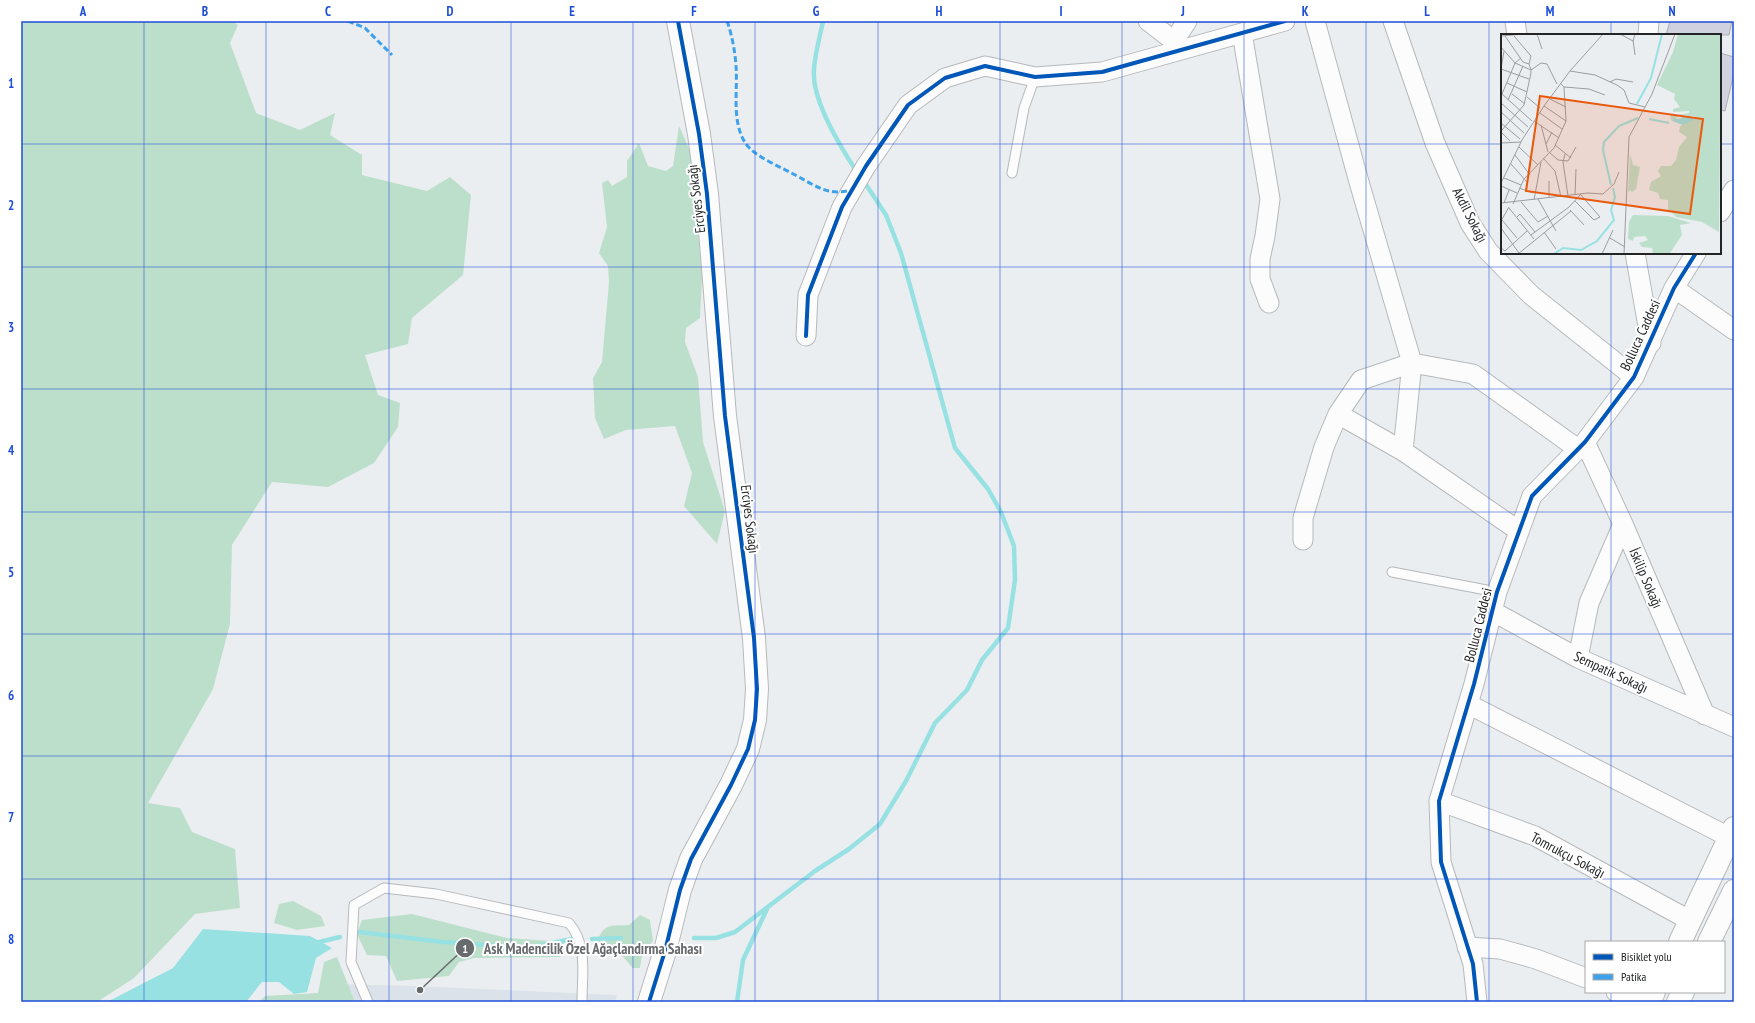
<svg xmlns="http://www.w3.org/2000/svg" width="1755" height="1023" viewBox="0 0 1755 1023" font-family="'PT Sans Narrow',sans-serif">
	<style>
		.built { fill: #dbe2e9 }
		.green { fill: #bcdfcb }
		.water { fill: #98e1e2 }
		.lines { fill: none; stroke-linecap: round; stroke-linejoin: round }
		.stream { stroke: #98e1e2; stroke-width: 4.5 }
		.building { fill: #d0d2e0; stroke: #adafb1 }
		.lane-casing { stroke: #b6b9bb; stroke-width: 11 }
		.street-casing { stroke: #b6b9bb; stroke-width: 21 }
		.secondary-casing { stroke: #b6b9bb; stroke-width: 24 }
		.lane { stroke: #fcfcfd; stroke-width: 9 }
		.street { stroke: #fcfcfd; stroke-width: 19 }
		.secondary { stroke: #fcfcfd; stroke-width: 22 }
		.quiet { stroke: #3ea2eb; stroke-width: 3; stroke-dasharray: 6 3; stroke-linecap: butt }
		.cycleway-casing { stroke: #fff; stroke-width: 6 }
		.cycleway { stroke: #0057b8; stroke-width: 4 }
		.grid { fill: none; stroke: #1d4ed8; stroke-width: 1; stroke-opacity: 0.55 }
		.labels { text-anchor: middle; stroke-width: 4; stroke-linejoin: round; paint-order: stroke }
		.street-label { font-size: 14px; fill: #222426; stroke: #fff }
		.inset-river { fill: none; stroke: #98e1e2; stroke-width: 2 }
		.inset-road { fill: none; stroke: #9b9da0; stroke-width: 1 }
		.view { fill: #e8590c; fill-opacity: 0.15; stroke: #e8590c; stroke-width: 2 }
		.inset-edge { fill: none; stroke: #222426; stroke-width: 2 }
		.leader { fill: none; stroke: #686b6d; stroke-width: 1.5 }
		.callout-dot { fill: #686b6d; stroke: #fff; stroke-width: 1.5 }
		.mark-label { font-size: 12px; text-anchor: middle; font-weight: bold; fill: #fff }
		.callout-label { font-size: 15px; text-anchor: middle; font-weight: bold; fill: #686b6d; stroke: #fff; stroke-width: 4; stroke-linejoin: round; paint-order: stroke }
		.neatline { fill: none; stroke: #1d4ed8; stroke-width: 1.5 }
		.grid-label { font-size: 13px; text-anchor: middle; font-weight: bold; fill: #1d4ed8 }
	</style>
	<rect width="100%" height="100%" fill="#ebeef1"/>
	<!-- built -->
	<path class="built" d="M332 984 415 986 617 995 615 1002H308Z"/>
	<!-- green -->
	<path class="green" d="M21 21H232L238 25 230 43 256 113 300 130 335 113 330 135 362 155V175L427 191 450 177 471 195 463 275 412 318 408 344 365 355 378 395 400 403 398 427 374 463 328 487 272 482 232 545 230 624 213 689 148 803 180 808 192 832 235 849 240 908 195 914 134 978 97 1002H21Z
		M679 126 691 153 702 278 700 318 686 328 685 342 698 377 703 442 725 511 717 544 684 506 692 473 675 426 626 430 604 439 595 418 593 378 602 362 609 282 608 266 599 253 607 227 602 183 608 180 612 186 627 177V161L639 143 648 166 666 171 673 166Z
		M293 901 321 916 325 926 297 930 274 923 279 904Z
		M412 914 507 938 564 942 566 951 560 957 474 958 459 962 449 976 397 981 386 956 367 955 357 934 362 920Z
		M640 915 650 920 653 941 642 955 640 968H633C623 957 618 947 601 949L596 943C605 923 608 926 629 925Z
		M337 957 355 1002H259L265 996 318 993 324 962Z"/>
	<!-- water -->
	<path class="water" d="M203 929 310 936 332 948 316 958 307 992 294 994 279 982H262L246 1002H107L173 968Z"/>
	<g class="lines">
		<!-- stream -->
		<path class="stream" d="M823 21C820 37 815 53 814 69 811 99 841 148 857 172
			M359 932 443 942 528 948 572 939
			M694 938H716L735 932 815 871 849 849 880 824 906 781 935 723 967 690 982 660 1008 628 1015 580 1014 546 1001 512 988 489 955 448 901 253 886 215 863 180
			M592 939 621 938
			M315 943 340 937
			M737 1002 743 960 767 909"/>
	</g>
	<!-- building -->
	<path class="building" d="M1670 21H1732L1729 35H1666Z
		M1720 53 1734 57V73L1725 111 1720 110Z"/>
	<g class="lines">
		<defs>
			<path id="lane" d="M1012 173 1024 108 1035 77
				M1392 572 1497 592
				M368 1002 351 962 354 905 384 888 436 894 569 923C588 945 582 975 582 1002"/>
			<path id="street" d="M1148 21 1174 41
				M1315 21 1359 182 1412 363 1403 451
				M1393 21 1435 143 1470 223 1488 251 1531 295 1634 377
				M1515 21 1517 35
				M1242 33 1270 199 1265 236 1260 259V279L1269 303
				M1648 35 1649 21
				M1176 51 1174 41 1187 21
				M1720 212 1734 190
				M1635 253 1651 343
				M1674 288 1734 330
				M806 336 808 295 842 207 866 166 908 105 945 78 985 66 1035 77 1102 72 1285 21
				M1338 414 1403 451 1519 531
				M1585 442 1623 524 1705 715
				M1303 540V518L1324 447 1338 414 1361 380 1412 363 1473 374 1578 449
				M1492 611 1578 658 1734 727
				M1578 658 1589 603 1623 524
				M1468 704 1729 837
				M1439 801 1535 836 1691 921
				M1467 947 1500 949 1536 959 1586 978
				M1616 992 1637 1002
				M1477 1002 1473 964 1441 862 1439 801 1474 684 1497 592 1532 496 1585 442 1634 377 1674 288 1696 253"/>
			<path id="secondary" d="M1680 942 1734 828
				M1709 942 1734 891
				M649 1002 665 951 680 890 691 859 731 785 748 749 755 720 757 689 754 638 725 416 707 194 699 134 678 21
				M1649 1002 1654 992
				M1678 1002 1683 992"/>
		</defs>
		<!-- lane casing -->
		<use href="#lane" class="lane-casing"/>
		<!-- street casing -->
		<use href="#street" class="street-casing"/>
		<!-- secondary casing -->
		<use href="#secondary" class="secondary-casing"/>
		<!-- lane -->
		<use href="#lane" class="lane"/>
		<!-- street -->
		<use href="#street" class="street"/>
		<!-- secondary -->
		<use href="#secondary" class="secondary"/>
		<!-- quiet -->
		<path class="quiet" d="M348 21 365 28 392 55
			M727 21C732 35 735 51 736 66 738 91 731 122 746 144 755 157 783 168 797 176 818 187 828 196 851 190"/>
		<defs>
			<path id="cycleway" d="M806 336 808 295 842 207 866 166 908 105 945 78 985 66 1035 77 1102 72 1285 21
				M649 1002 665 951 680 890 691 859 731 785 748 749 755 720 757 689 754 638 725 416 707 194 699 134 678 21
				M1477 1002 1473 964 1441 862 1439 801 1474 684 1497 592 1532 496 1585 442 1634 377 1674 288 1696 253"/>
		</defs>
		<!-- cycleway casing -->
		<use href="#cycleway" class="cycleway-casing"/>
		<!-- cycleway -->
		<use href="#cycleway" class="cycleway"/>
	</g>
	<!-- grid -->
	<path class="grid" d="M144 21V1002M266 21V1002M389 21V1002M511 21V1002M633 21V1002M755 21V1002M878 21V1002M1000 21V1002M1122 21V1002M1244 21V1002M1366 21V1002M1489 21V1002M1611 21V35M21 144H1502M1720 144H1734M1611 253V942M21 267H1734M21 389H1734M21 512H1734M21 634H1734M21 756H1734M21 879H1734M1611 992V1002"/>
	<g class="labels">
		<!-- street labels -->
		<g class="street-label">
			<text transform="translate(696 199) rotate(-97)" y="5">Erciyes Sokağı</text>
			<text transform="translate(1470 215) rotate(63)" y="5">Akdil Sokağı</text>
			<text transform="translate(1640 335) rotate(-65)" y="5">Bolluca Caddesi</text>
			<text transform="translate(750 519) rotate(83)" y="5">Erciyes Sokağı</text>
			<text transform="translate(1646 578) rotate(67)" y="5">İskilip Sokağı</text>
			<text transform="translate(1478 625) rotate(-76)" y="5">Bolluca Caddesi</text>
			<text transform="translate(1611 672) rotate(25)" y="5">Sempatik Sokağı</text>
			<text transform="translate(1568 855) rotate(28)" y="5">Tomrukçu Sokağı</text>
		</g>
	</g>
	<!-- overview -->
	<g transform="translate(1501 34)">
		<rect width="220" height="220" fill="#ebeef1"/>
		<path d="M177 0H220L218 198 201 188 175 183 167 175V166L159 165 157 159 148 156 150 148 160 142 157 137 160 132H170L175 126 178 113 186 103 178 98 179 92 195 84 193 82 181 81 170 86 169 82 188 79V77L172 78V75L179 73 173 65 174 60 156 51 172 18ZM129 120 132 131 139 133 135 155 131 158 129 156 127 159ZM132 181 167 182 190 189 179 191 181 201 169 219 152 220 151 214 141 213 138 209 147 206 144 202 133 203 132 207 127 205 128 188Z" fill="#bcdfcb"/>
		<path d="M188 81 194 85 182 91 171 87 173 84 177 85Z" fill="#98e1e2"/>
		<path class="inset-river" d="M136 70 150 44 161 0M148 85 168 89M110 151 102 116 103 108 118 92 137 84M53 220 62 214 80 216 96 207 113 186 110 176 114 163 112 154"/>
		<path class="inset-road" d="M36 0 41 15M119 0 132 7 134 0M0 2 23 0M4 2 22 28 28 30M13 2 30 22 28 30 30 36 40 29 46 30 56 50M132 6 134 21M0 13 14 29 30 36V39L23 71 0 97M0 35 28 45M0 35 3 17M69 37 94 41 116 51 123 56 128 69 144 73M109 48 115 45 132 48M6 49 26 58M63 53 88 55 104 61M1 60 14 29 20 24M1 60 31 87M11 60 24 70M26 63 39 74M49 65 65 73M7 66 22 32M0 69 27 93M43 72 65 87M0 78 23 99M39 79 61 95M33 87 58 104M0 89 19 105M40 91 47 118M0 98 9 107M0 109 20 108M45 110 51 98M54 111 70 124M18 113 37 131M48 118 57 126 67 127 75 113M64 120 62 128 67 162M14 121 29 141M42 124 54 137 60 163M10 130 26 148M3 144 20 151M0 149 21 106 43 72 69 37 102 0M0 152 16 159M18 154 32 159M74 161 75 135M48 164V147M37 165 55 197M33 166 40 128M74 167 93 186 99 183 80 161M20 168 37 188 47 182M0 169 87 159 102 160 113 150 118 138M3 169 8 156M12 170 23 145 53 114 65 87 63 53 59 49M8 174 33 205M69 176 83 191M16 183 19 180 34 198M1 186 16 204M0 187 8 173M0 194 18 219M43 198 55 215M30 201 68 173 80 160M109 204 124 213M0 214 4 217 26 197M17 220 70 177M101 220 112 196M123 220 128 103 151 60 174 0"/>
		<path class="view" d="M39 62 202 85 189 180 25 157Z"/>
		<rect width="220" height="220" class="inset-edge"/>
	</g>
	<!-- callouts -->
	<path class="leader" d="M420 990L465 948"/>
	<g class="callout-dot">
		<circle cx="420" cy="990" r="4"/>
		<circle cx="465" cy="948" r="10"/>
	</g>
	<g class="mark-label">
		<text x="465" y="953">1</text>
	</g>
	<g class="callout-label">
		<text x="593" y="954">Ask Madencilik Özel Ağaçlandırma Sahası</text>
	</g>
	<!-- border -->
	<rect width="1755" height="1023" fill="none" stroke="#ffffff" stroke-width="44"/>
	<!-- legend -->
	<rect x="1585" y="941" width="140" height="52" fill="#ffffff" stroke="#a7a7a8"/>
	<rect x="1593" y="954" width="20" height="6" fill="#0057b8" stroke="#a7a7a8"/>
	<text x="1621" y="961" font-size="12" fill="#222426">Bisiklet yolu</text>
	<rect x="1593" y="974" width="20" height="6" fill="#3ea2eb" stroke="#a7a7a8"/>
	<text x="1621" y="981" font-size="12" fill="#222426">Patika</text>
	<rect x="22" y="22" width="1711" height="979" class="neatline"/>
	<g class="grid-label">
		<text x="83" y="16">A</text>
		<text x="205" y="16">B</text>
		<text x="328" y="16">C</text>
		<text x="450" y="16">D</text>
		<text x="572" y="16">E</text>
		<text x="694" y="16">F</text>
		<text x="816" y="16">G</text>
		<text x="939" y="16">H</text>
		<text x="1061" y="16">I</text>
		<text x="1183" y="16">J</text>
		<text x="1305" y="16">K</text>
		<text x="1427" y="16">L</text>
		<text x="1550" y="16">M</text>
		<text x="1672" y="16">N</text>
		<text x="11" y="88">1</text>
		<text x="11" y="210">2</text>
		<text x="11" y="332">3</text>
		<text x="11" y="455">4</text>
		<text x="11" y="577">5</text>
		<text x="11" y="700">6</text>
		<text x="11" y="822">7</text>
		<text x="11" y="944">8</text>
	</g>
</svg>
